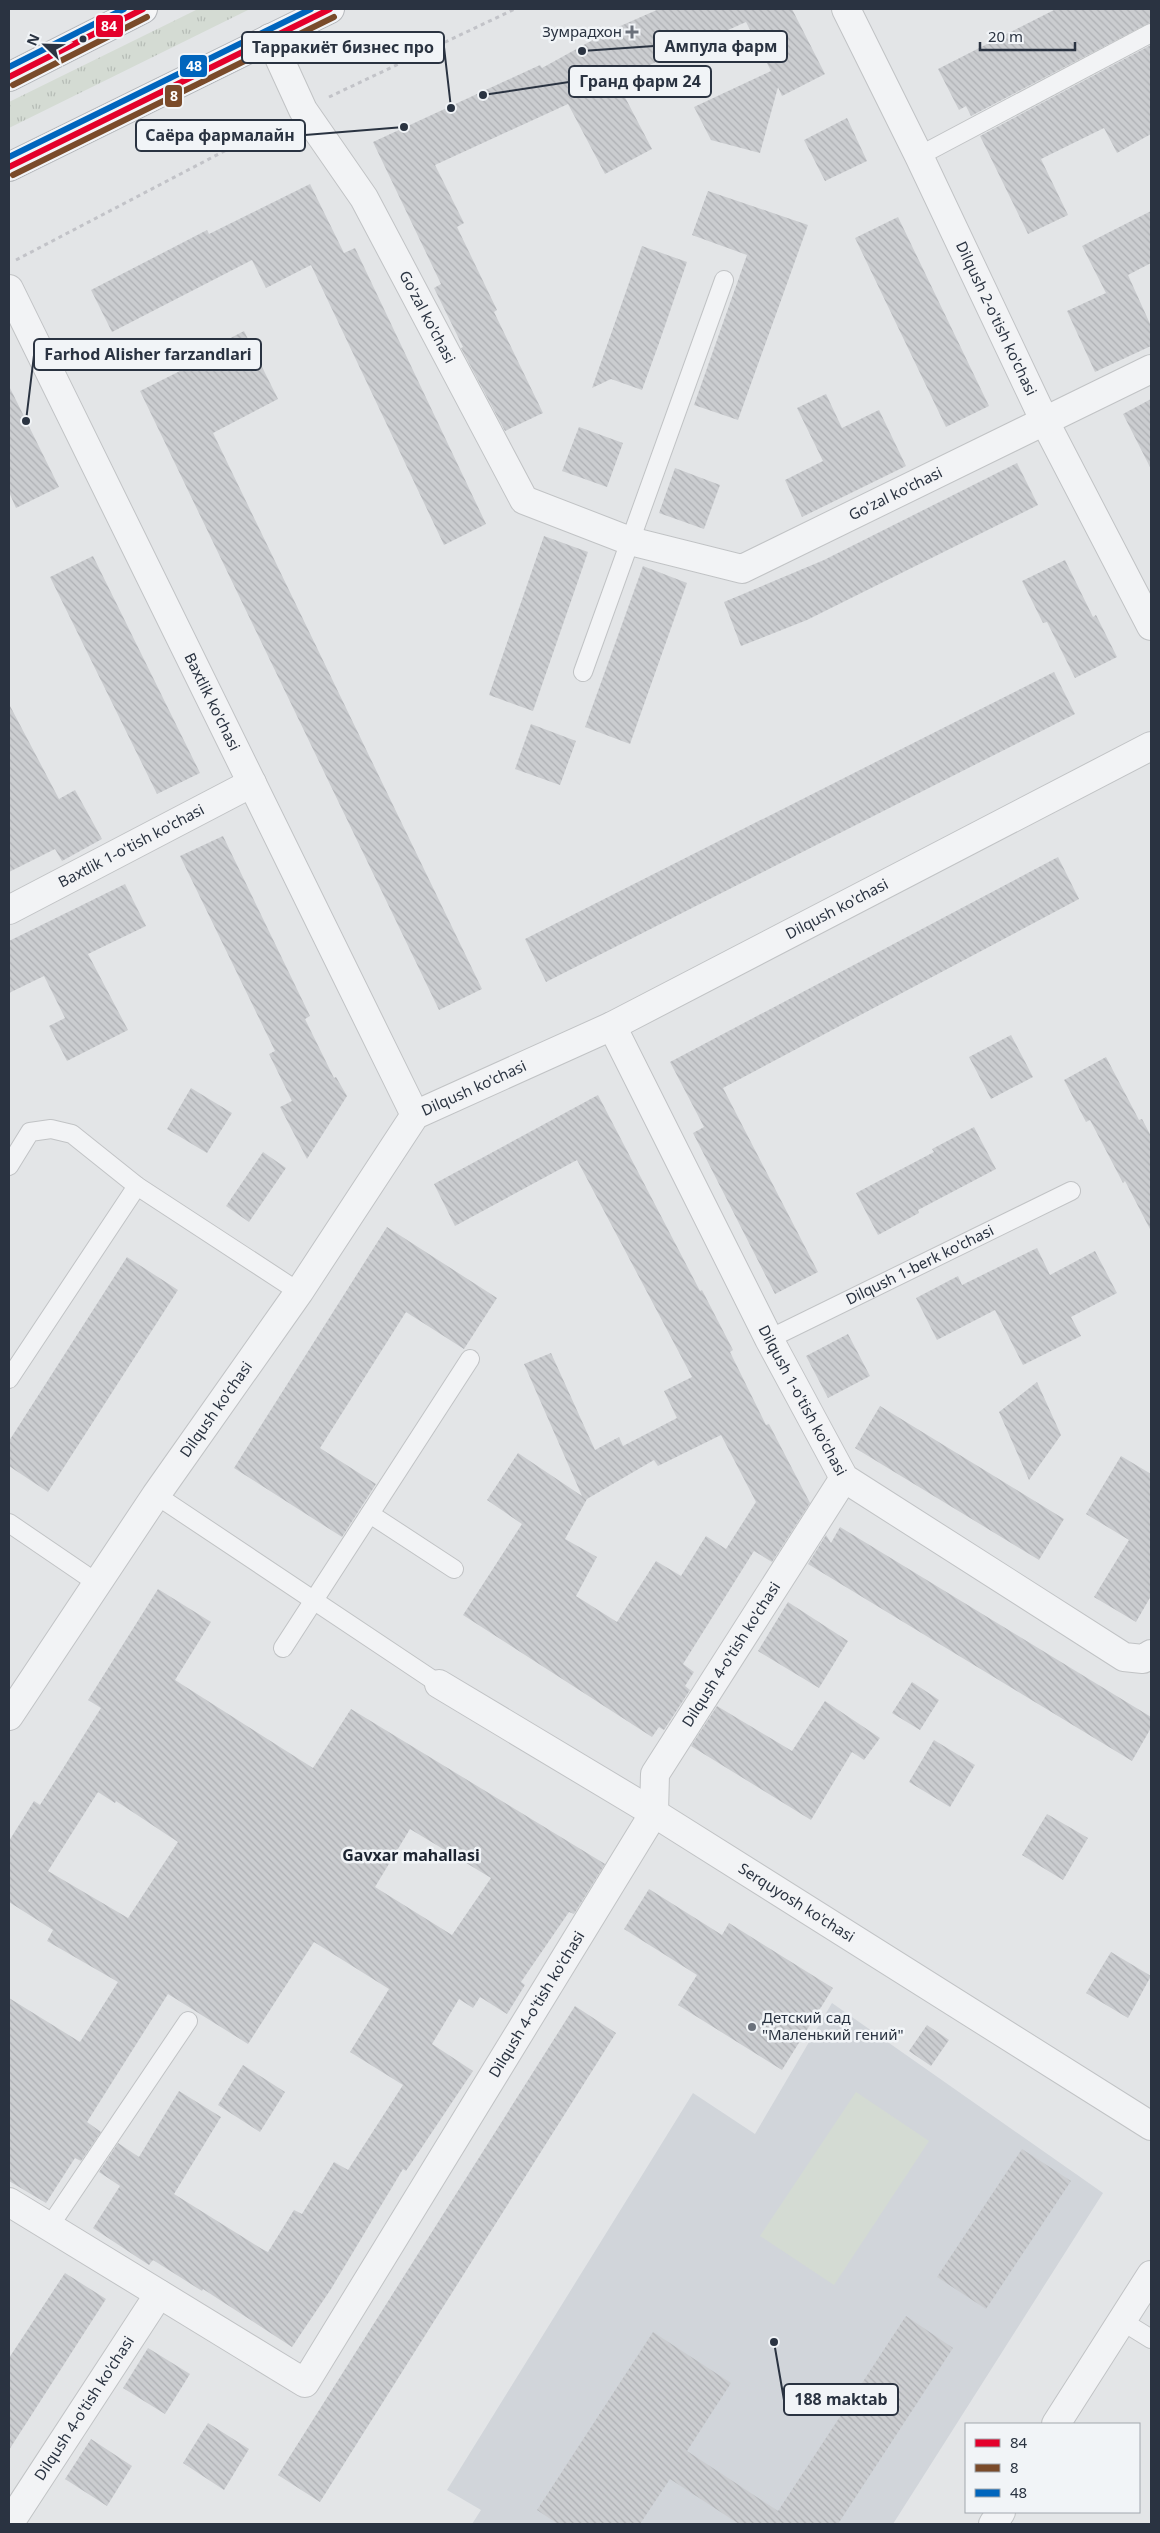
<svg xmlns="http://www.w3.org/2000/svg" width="1160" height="2533" viewBox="0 0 1160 2533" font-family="'Noto Sans',sans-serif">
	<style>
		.built { fill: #d1d5da }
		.grass { fill: url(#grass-tufts) }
		.garden { fill: #d4dbd3 }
		.building { fill: url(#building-back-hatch); fill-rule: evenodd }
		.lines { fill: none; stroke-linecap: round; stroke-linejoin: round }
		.lane-casing { stroke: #c1c3c5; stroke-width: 20 }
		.street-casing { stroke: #c1c3c5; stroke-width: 30 }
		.highway-casing { stroke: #b5b8bc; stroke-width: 30 }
		.path { stroke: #c2c3c8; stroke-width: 3; stroke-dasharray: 4 4; stroke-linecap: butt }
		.lane { stroke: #f2f3f5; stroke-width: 18 }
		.street { stroke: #f2f3f5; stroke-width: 28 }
		.highway { stroke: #f6f6f7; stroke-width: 28 }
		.bus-1-casing { stroke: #f1f4f7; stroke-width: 10 }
		.bus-2-casing { stroke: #f1f4f7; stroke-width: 10 }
		.bus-3-casing { stroke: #f1f4f7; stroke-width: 10 }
		.bus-1 { stroke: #e4002b; stroke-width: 6 }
		.bus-2 { stroke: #7a4b2a; stroke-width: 6 }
		.bus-3 { stroke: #0065bd; stroke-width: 6 }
		.poi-dot { fill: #6b717b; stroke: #f1f4f7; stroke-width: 2 }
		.bus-dot { fill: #2a3341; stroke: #f1f4f7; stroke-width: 2 }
		.labels { text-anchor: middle; stroke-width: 5; stroke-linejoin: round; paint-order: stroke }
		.poi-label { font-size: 15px; fill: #2a3341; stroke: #f1f4f7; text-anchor: end }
		.street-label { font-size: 15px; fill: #2a3341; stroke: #f1f4f7 }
		.neighbourhood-label { font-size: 16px; font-weight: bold; fill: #1c2431; stroke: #f1f4f7 }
		.leader { fill: none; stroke: #2a3341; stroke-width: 2 }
		.callout-dot { fill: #2a3341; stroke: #f1f4f7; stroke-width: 2 }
		.callout { fill: #f1f4f7; stroke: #2a3341; stroke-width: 2 }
		.callout-label { font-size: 16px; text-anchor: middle; font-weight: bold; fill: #2a3341 }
		.line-badge { stroke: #f1f4f7; stroke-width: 2 }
		.badge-label { font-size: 14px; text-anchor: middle; font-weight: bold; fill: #fff }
	</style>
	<defs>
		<pattern id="grass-tufts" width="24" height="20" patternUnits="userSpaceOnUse" patternTransform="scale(1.25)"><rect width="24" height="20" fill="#d4dbd3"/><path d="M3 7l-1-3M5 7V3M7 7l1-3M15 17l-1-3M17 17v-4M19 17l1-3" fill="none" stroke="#b6bcb6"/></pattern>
		<pattern id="building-back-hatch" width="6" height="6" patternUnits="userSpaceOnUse" patternTransform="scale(1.25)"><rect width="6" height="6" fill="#cbcdd0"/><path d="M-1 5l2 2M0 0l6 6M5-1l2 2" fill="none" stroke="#aeb0b4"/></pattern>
	</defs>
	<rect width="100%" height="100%" fill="#e3e5e7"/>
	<!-- built -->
	<path class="built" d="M832 2003 1103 2193 893 2524H472L481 2510 447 2490 693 2093 755 2134Z"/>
	<!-- grass -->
	<path class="grass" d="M198 9H250L9 128V102Z"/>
	<!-- garden -->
	<path class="garden" d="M856 2092 929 2141 834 2285 760 2236Z"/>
	<!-- building -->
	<path class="building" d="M659 9H792L825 74 782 96 778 87 760 153 711 140 694 107 771 71 746 22 616 80 652 149 605 174 568 104 435 165 464 223 457 227 497 310 494 312 543 413 505 431 461 348 463 347 434 288 441 284 373 142 540 65 542 68 609 31Z
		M1056 9H1151V22L971 116 966 106 959 110 938 69Z
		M1151 45V134L1117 153 1104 128 1041 159 1068 215 1028 234 980 136Z
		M847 118 867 161 825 181 804 140Z
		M310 184 344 253 355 248 486 524 444 545 311 265 266 288 252 260 112 332 91 290 207 230 209 234Z
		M708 191 808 225 738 420 694 405 747 255 692 235Z
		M1151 211V263L1128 275 1151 326V346L1095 372 1067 311 1106 293 1082 246Z
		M898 217 989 406 946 427 855 238Z
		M642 246 687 262 658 346 642 390 611 379 592 388Z
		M244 331 278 399 213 433 482 989 439 1010 140 391 220 351 217 345Z
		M9 386 59 487 16 508 9 492Z
		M826 394 842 428 879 410 906 466 802 517 785 480 823 461 797 408Z
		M1151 399V469L1123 414Z
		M579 427 623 443 607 487 562 471Z
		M1017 463 1038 505 807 620 741 646 724 602 824 560Z
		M675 468 720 485 704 529 659 513Z
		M544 536 588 552 533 711 489 695Z
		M93 556 200 773 157 794 50 577Z
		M1065 560 1093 617 1096 615 1117 657 1075 678 1047 622 1043 623 1022 581Z
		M643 566 687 583 630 744 585 727Z
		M1054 672 1075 714 546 982 525 939Z
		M9 704 59 799 75 790 102 839 62 861 55 849 9 872Z
		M531 724 576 741 560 785 515 769Z
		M223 836 310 1016 305 1019 334 1078 336 1077 347 1096 307 1159 280 1107 292 1101 269 1054 275 1051 180 856Z
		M1058 857 1079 899 723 1088 818 1272 775 1294 693 1133 704 1127 670 1062Z
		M125 884 146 926 88 954 128 1030 67 1061 49 1026 65 1018 44 976 9 993V941Z
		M1011 1035 1033 1077 991 1099 969 1057Z
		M1106 1057 1139 1120 1142 1119 1151 1136V1231L1125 1181 1123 1183 1090 1120 1086 1122 1064 1080Z
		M191 1088 232 1113 207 1153 167 1129Z
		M598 1095 700 1291 702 1290 733 1350 730 1352 766 1425 769 1424 810 1503 772 1562 754 1551 683 1664 694 1672 685 1686 690 1690 664 1730 659 1727 652 1737 463 1615 522 1524 487 1500 518 1453 582 1496 524 1364 551 1353 595 1450 619 1437 623 1446 677 1418 664 1391 692 1377 577 1160 455 1226 434 1184ZM721 1435 756 1502 726 1549 706 1536 681 1576 656 1561 617 1622 576 1596 597 1557 565 1539 587 1499 654 1460 658 1466Z
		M974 1127 996 1169 918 1210 919 1213 878 1235 856 1193 934 1152 932 1149Z
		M263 1152 286 1168 249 1222 226 1206Z
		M387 1227 497 1298 464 1349 406 1312 320 1448 376 1484 342 1537 234 1468Z
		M1037 1248 1050 1275 1095 1251 1117 1293 1071 1317 1081 1336 1023 1365 995 1310 937 1340 916 1298 958 1276 962 1285Z
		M127 1257 178 1290 48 1492 9 1466V1441Z
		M848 1334 870 1376 828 1398 806 1356Z
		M1037 1382 1061 1435 1029 1480 999 1412Z
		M880 1406 1064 1519 1039 1560 855 1448Z
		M1121 1456 1151 1474V1596L1136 1622 1094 1597 1129 1540 1086 1514Z
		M840 1527 1151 1717V1728L1132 1761 808 1564 826 1535 831 1543Z
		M158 1589 211 1622 175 1680 313 1768 351 1709 605 1864 574 1914 569 1912 521 1982 525 1985 507 2014 480 1997 473 2008 459 1999 432 2044 473 2071 406 2171 403 2169 331 2289 292 2347 203 2289 202 2291 153 2260 149 2265 93 2228 120 2186 99 2172 118 2143 139 2157 179 2091 221 2117 174 2194 262 2249 268 2252 294 2210 302 2214 334 2162 348 2170 403 2085 350 2052 389 1989 314 1942 248 2044 168 1994 87 2122 101 2132 81 2161 75 2158 46 2203 9 2181V1998L80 2042 118 1982 47 1941 53 1930 9 1902V1841L34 1801 40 1805 101 1708 88 1700ZM98 1792 115 1803 116 1801 178 1842 128 1918 48 1871ZM410 1829 491 1878 452 1935 375 1887Z
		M788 1602 848 1641 819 1688 758 1651Z
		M912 1682 939 1700 920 1730 892 1713Z
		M825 1701 880 1738 864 1760 852 1752 811 1820 691 1746 717 1706 792 1751Z
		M934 1740 975 1765 950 1807 909 1782Z
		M1047 1814 1088 1838 1063 1880 1022 1855Z
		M649 1889 722 1935 729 1923 833 1988 782 2070 678 2005 697 1975 624 1929Z
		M1111 1952 1151 1976 1128 2018 1086 1993Z
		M575 2006 616 2033 320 2502 278 2475Z
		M927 2025 949 2040 931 2066 909 2051Z
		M243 2065 285 2092 260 2132 218 2105Z
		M1022 2149 1071 2181 986 2309 937 2277Z
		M65 2273 106 2299 9 2450V2358Z
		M906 2316 953 2348 838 2524H739L670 2479 640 2524H558L537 2510 653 2332 731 2383 687 2451 778 2511Z
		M148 2348 190 2374 165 2414 123 2388Z
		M208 2423 249 2449 224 2490 183 2463Z
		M91 2439 132 2466 107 2506 65 2479Z"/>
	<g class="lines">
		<defs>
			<g id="lane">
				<path d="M919 156 1151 33"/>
				<path d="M583 672 724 280"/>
				<path d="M9 1166 30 1132 51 1129 72 1134 137 1186 299 1292"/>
				<path id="s1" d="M769 1339 1071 1191"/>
				<path d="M9 1379 137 1186"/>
				<path d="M156 1495 439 1684"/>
				<path d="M370 1514 454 1569"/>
				<path d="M9 1523 97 1583"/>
				<path d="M283 1648 470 1359"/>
				<path d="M49 2227 188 2021"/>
				<path d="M1122 2321 1151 2339"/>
			</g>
			<g id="street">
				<path id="s2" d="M846 9 919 156 1045 422 1151 626"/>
				<path id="s3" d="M270 38 303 110 364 198 524 500 630 541 742 569 1151 369"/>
				<path id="s4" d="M9 289 415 1115"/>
				<path id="s5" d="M9 910 252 783"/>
				<path id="s6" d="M612 1026 769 1339 844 1478 1124 1657 1143 1659 1151 1654"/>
				<path id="s7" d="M439 1684 654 1813 1151 2126"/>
				<path id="s8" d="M9 1716 156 1495 299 1292 415 1115 612 1026 1151 746"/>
				<path id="s9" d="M9 2202 305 2383 654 1813 655 1774 844 1478"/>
				<path d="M1056 2424 1151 2275"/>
				<path id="s10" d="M9 2524 159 2294"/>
				<path d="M993 2524 1001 2512"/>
			</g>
			<path id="highway" d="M9 77 143 9
				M9 167 330 9"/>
		</defs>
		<!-- lane casing -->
		<use href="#lane" class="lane-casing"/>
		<!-- street casing -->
		<use href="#street" class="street-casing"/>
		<!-- highway casing -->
		<use href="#highway" class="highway-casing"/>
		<!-- path -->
		<path class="path" d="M329 97 515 9
			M16 260 276 124"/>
		<!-- lane -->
		<use href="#lane" class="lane"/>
		<!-- street -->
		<use href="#street" class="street"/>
		<!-- highway -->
		<use href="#highway" class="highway"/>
		<defs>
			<path id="bus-1" d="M9 77 143 9
				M9 167 330 9"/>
			<path id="bus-2" d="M13 85 147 17
				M13 175 334 17"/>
			<path id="bus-3" d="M9 67 124 9
				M9 157 311 9"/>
		</defs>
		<!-- bus-1 casing -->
		<use href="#bus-1" class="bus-1-casing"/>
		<!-- bus-2 casing -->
		<use href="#bus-2" class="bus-2-casing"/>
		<!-- bus-3 casing -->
		<use href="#bus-3" class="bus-3-casing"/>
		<!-- bus-1 -->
		<use href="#bus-1" class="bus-1"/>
		<!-- bus-2 -->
		<use href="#bus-2" class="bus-2"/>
		<!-- bus-3 -->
		<use href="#bus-3" class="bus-3"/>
	</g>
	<!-- markers -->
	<g class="poi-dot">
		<path d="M629.5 24.5h5v5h5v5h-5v5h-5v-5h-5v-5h5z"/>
		<circle cx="752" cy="2027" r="5"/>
	</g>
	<circle class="bus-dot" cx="83" cy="39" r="4.5"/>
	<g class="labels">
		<!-- poi labels -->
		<g class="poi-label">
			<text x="622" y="37">Зумрадхон</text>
			<text x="762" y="2023" text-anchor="start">Детский сад<tspan x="762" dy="17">"Маленький гений"</tspan></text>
		</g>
		<!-- street labels -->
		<g class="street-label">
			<text dy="5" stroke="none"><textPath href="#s3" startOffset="321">Go'zal ko'chasi</textPath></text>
			<text dy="5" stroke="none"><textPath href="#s2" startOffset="344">Dilqush 2-o'tish ko'chasi</textPath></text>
			<text dy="5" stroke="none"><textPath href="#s3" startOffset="928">Go'zal ko'chasi</textPath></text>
			<text dy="5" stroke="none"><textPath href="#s4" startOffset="460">Baxtlik ko'chasi</textPath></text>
			<text dy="5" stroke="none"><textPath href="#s5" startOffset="138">Baxtlik 1-o'tish ko'chasi</textPath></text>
			<text dy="5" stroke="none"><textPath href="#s8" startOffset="1195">Dilqush ko'chasi</textPath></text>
			<text dy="5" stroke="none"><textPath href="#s8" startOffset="790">Dilqush ko'chasi</textPath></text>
			<text dy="5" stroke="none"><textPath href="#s1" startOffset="168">Dilqush 1-berk ko'chasi</textPath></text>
			<text dy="5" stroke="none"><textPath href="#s6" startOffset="420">Dilqush 1-o'tish ko'chasi</textPath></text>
			<text dy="5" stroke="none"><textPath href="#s8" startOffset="370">Dilqush ko'chasi</textPath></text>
			<text dy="5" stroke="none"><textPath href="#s9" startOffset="1196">Dilqush 4-o'tish ko'chasi</textPath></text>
			<text dy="5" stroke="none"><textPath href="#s7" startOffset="419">Serquyosh ko'chasi</textPath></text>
			<text dy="5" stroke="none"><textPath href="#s9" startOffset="791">Dilqush 4-o'tish ko'chasi</textPath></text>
			<text dy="5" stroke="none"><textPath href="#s10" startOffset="138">Dilqush 4-o'tish ko'chasi</textPath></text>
		</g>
		<!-- neighbourhood labels -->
		<g class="neighbourhood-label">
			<text x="411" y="1861">Gavxar mahallasi</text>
		</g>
	</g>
	<!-- callouts -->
	<path class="leader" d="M582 51L654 46M451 108L444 47M483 95L569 82M404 127L305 135M26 421L34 355M774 2342L784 2400"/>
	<g class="callout-dot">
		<circle cx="582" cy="51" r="5"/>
		<circle cx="451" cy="108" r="5"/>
		<circle cx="483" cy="95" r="5"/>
		<circle cx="404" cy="127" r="5"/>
		<circle cx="26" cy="421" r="5"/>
		<circle cx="774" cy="2342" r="5"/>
	</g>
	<g class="callout">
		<rect x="654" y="31" width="133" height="31" rx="5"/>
		<rect x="242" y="32" width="202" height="31" rx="5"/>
		<rect x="569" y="66" width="142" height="31" rx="5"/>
		<rect x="136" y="120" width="169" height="31" rx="5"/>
		<rect x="34" y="339" width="227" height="31" rx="5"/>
		<rect x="784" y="2384" width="114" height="31" rx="5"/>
	</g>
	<g class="callout-label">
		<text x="721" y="52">Ампула фарм</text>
		<text x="343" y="53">Тарракиёт бизнес про</text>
		<text x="640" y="87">Гранд фарм 24</text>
		<text x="220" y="141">Саёра фармалайн</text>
		<text x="148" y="360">Farhod Alisher farzandlari</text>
		<text x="841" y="2405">188 maktab</text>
	</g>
	<g class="line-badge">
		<rect x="95" y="14" width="29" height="24" rx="5" fill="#e4002b"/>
		<rect x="179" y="54" width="29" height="24" rx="5" fill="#0065bd"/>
		<rect x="164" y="84" width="19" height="24" rx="5" fill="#7a4b2a"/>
	</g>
	<g class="badge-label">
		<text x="109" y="31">84</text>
		<text x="194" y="71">48</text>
		<text x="174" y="101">8</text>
	</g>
	<!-- border -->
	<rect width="1160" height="2533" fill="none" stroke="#2a3341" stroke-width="20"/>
	<!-- legend -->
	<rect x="965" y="2423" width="175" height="90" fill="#f1f4f7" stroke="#a1a7ae"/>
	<rect x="975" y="2439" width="25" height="8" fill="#e4002b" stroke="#a1a7ae"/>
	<text x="1010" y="2448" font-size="15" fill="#2a3341">84</text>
	<rect x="975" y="2464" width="25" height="8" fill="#7a4b2a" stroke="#a1a7ae"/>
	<text x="1010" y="2473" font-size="15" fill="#2a3341">8</text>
	<rect x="975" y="2489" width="25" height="8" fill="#0065bd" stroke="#a1a7ae"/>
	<text x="1010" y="2498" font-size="15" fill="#2a3341">48</text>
	<!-- north arrow -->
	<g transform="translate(45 45) rotate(293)" stroke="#f1f4f7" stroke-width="4" paint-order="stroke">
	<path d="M0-4L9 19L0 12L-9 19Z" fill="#2a3341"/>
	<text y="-8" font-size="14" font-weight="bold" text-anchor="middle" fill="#2a3341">N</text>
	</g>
	<!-- scale -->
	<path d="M980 42v8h95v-8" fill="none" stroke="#2a3341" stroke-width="2.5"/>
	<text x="988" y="42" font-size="15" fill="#2a3341" stroke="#f1f4f7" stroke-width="4" paint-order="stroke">20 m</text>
</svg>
